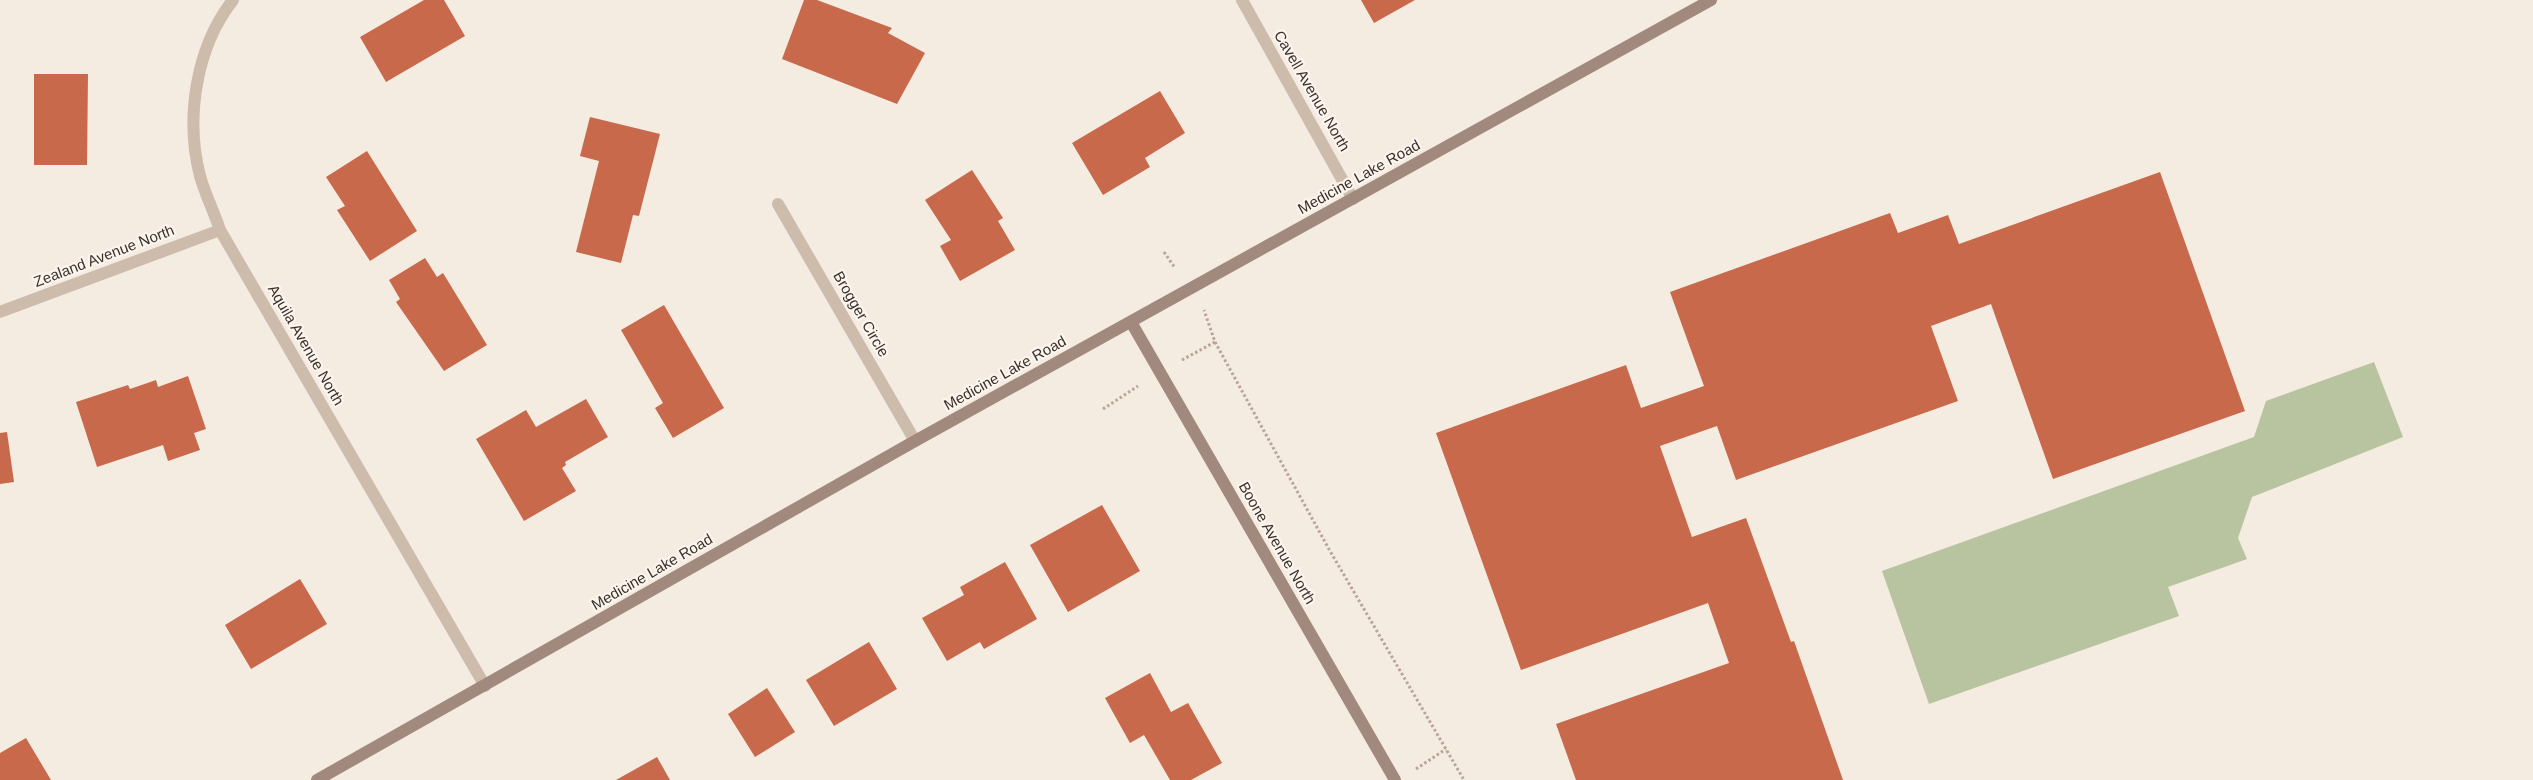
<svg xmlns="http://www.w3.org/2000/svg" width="2533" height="780" viewBox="0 0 2533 780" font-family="Helvetica,sans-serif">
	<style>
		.green { fill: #b8c4a0 }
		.building { fill: #c8694b }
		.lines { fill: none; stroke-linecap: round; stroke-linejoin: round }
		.path { stroke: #b9a596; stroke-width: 3; stroke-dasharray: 2.5 2.5; stroke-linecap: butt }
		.street { stroke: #cdbbac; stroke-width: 12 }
		.secondary { stroke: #a18a7d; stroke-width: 12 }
		.labels { text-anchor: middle; stroke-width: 4.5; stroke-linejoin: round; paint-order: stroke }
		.street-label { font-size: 15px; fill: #3b302b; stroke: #fbf5ee }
	</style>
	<rect width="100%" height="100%" fill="#f4ebe1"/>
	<!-- green -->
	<path class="green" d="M2374 362 2403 437 2252 497 2238 538 2247 559 2168 587 2179 616 1929 704 1882 571 2254 437 2266 401Z"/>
	<!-- building -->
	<path class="building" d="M424 0H444L465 36 386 82 360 37Z
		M804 0H817L892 28 888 33 925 53 897 104 782 59Z
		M1361 0H1415L1374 23Z
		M34 74H88L87 165H34Z
		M1160 91 1185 133 1145 158 1150 167 1103 195 1072 143Z
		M590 117 660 134 639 216 633 215 621 263 576 252 599 161 580 156Z
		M367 151 417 231 370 261 337 210 345 206 326 177Z
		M972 170 1003 218 998 221 1015 250 960 281 940 246 951 240 925 200Z
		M2160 172 2245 411 2053 479 1991 304 1931 326 1958 401 1736 480 1717 426 1660 446 1692 537 1746 518 1791 642 1794 641 1843 780H1576L1556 724 1729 663 1708 603 1521 670 1436 433 1626 365 1641 408 1704 386 1670 292 1890 213 1898 233 1948 215 1959 244Z
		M425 258 437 277 443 273 487 345 444 371 396 302 400 299 389 280Z
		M664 305 724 408 673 438 655 408 663 403 621 330Z
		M188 376 206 429 194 433 200 450 168 461 163 445 97 467 76 402 128 385 130 389 156 380 158 387Z
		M586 399 608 437 565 462 566 465 562 468 576 491 524 521 476 439 526 410 536 427Z
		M7 432 14 482 0 484V433Z
		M1102 505 1140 571 1068 612 1030 545Z
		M1005 562 1037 619 984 649 980 642 947 661 922 618 964 595 960 587Z
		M300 579 327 624 251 669 225 625Z
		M869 642 897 689 834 726 806 680Z
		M1150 673 1171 712 1188 703 1222 763 1191 780H1170L1144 735 1130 743 1105 698Z
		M767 688 795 732 755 757 728 714Z
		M26 738 51 780H0V753Z
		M657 757 670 780H616Z"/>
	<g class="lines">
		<!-- path -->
		<path class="path" d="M1164 252 1175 268
			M1215 342 1330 551 1464 780
			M1182 360 1215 342 1204 310
			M1103 409 1138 386
			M1416 769 1446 749"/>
		<!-- street -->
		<path class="street" d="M233 0C196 47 185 118 200 176 205 194 214 212 220 230L485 686
			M1242 0 1353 199
			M778 204 915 441
			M0 312 220 230"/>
		<!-- secondary -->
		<path class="secondary" d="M1131 322 1395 780
			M317 780 915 441 1711 0"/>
	</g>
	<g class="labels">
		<!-- street labels -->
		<g class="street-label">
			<text transform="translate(1312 91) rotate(60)" y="5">Cavell Avenue North</text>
			<text transform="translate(1359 177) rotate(-29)" y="5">Medicine Lake Road</text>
			<text transform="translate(104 256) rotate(-21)" y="5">Zealand Avenue North</text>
			<text transform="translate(861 314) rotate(60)" y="5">Brogger Circle</text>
			<text transform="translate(306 345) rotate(60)" y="5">Aquila Avenue North</text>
			<text transform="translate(1005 373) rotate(-29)" y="5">Medicine Lake Road</text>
			<text transform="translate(1277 543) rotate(60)" y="5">Boone Avenue North</text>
			<text transform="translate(652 572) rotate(-30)" y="5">Medicine Lake Road</text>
		</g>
	</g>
</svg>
